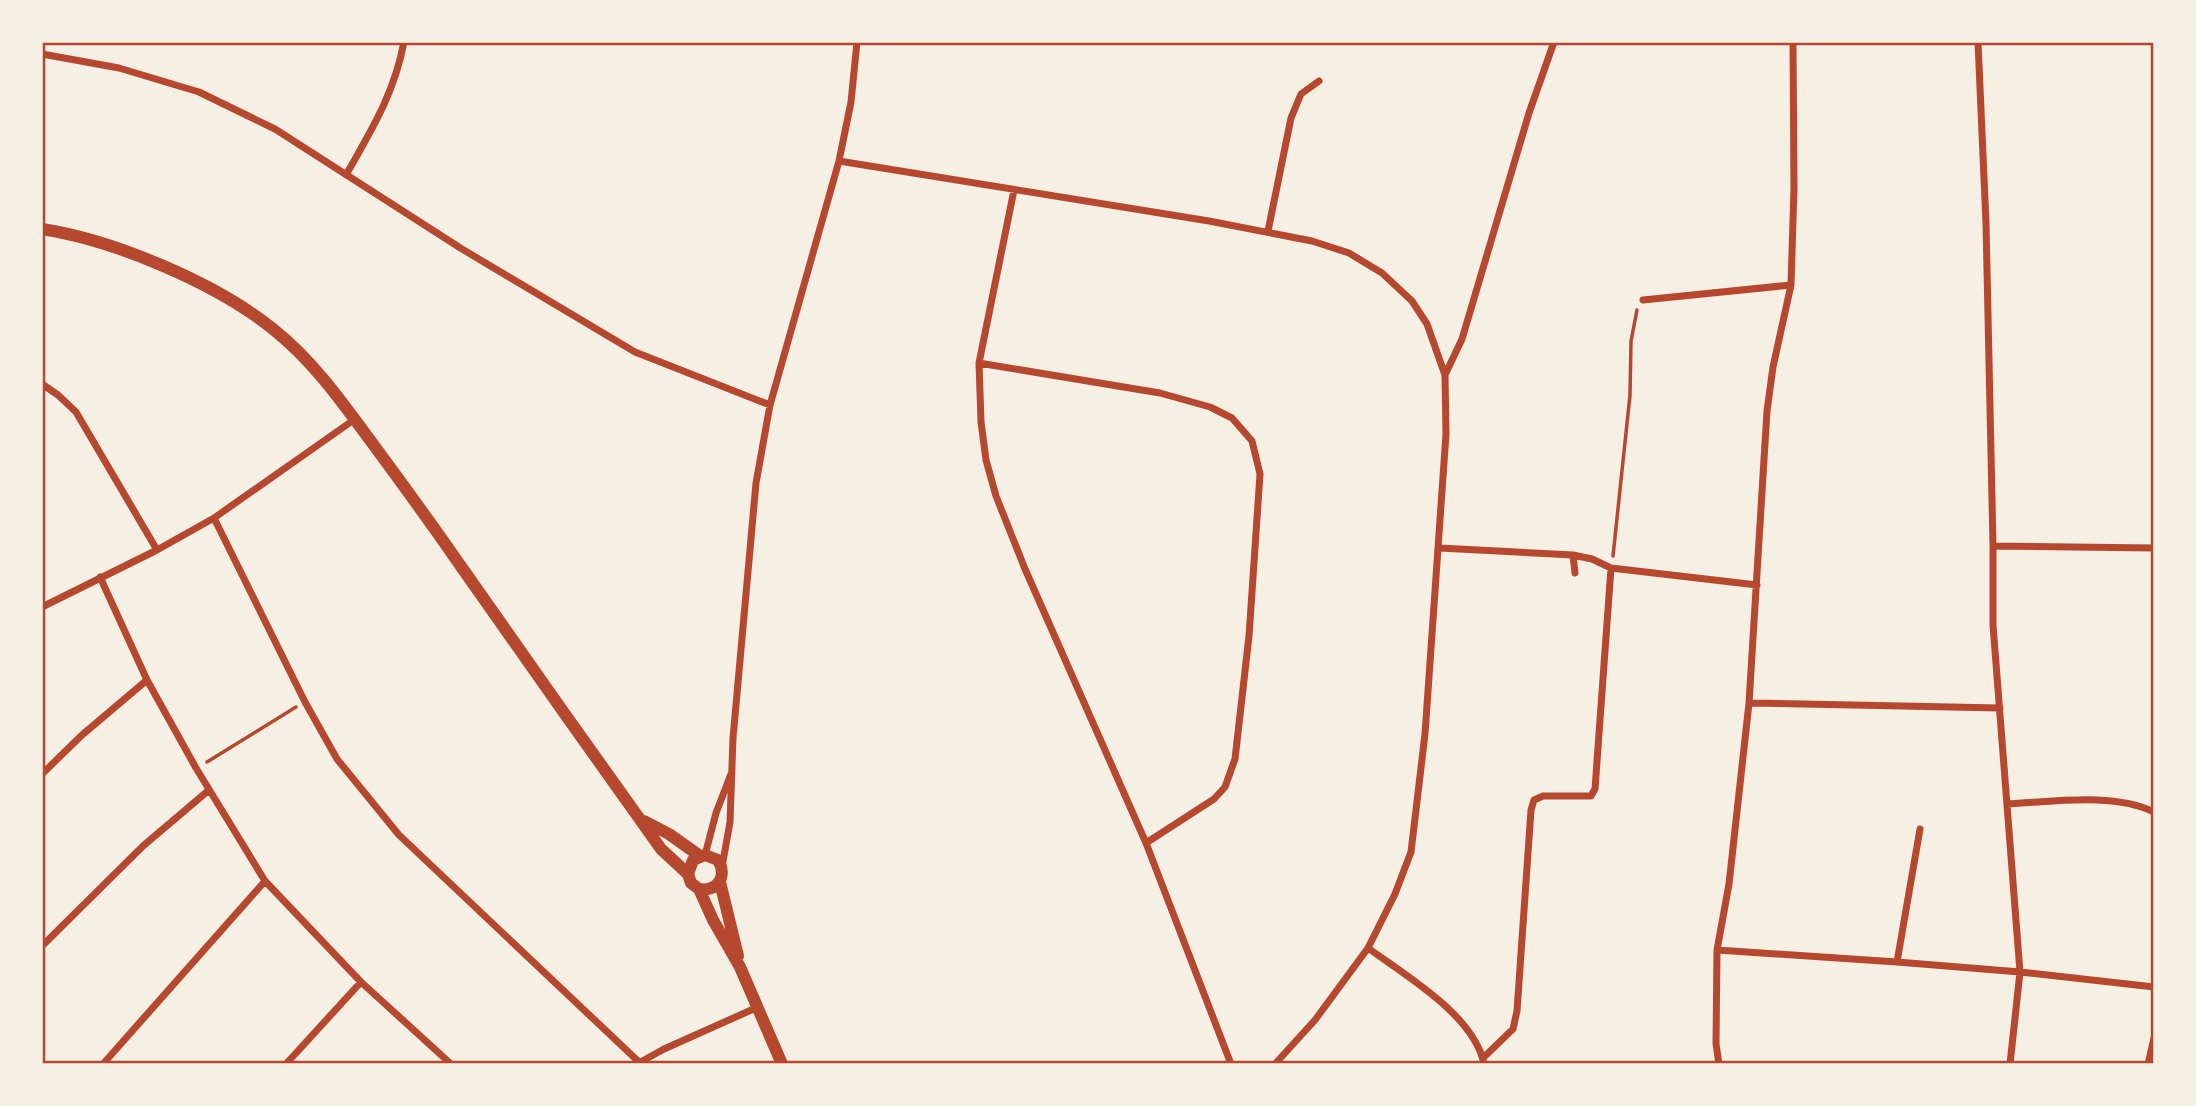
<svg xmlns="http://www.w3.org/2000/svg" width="2196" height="1106" viewBox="0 0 2196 1106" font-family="'Nunito Sans',sans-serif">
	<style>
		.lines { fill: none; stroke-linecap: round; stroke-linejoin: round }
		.path { stroke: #b5482f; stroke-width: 3.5 }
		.minor { stroke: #b5482f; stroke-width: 7 }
		.tertiary { stroke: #b5482f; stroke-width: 12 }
		.neatline { fill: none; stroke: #b5482f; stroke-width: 2.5 }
	</style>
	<rect width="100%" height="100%" fill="#f6efe4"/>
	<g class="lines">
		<!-- path -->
		<path class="path" d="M1613 556 1630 395 1631 341 1637 310
			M207 762 296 707"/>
		<!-- minor -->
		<path class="minor" d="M1978 42 1986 223 1993 546 2154 548
			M42 54 119 68 199 92 275 129 462 249 635 352 770 405
			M839 161 1209 221 1312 241 1349 253 1382 273 1412 301 1427 324 1445 375 1446 434 1425 734 1411 852 1395 894 1368 948 1315 1020 1275 1064
			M346 175C372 129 394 94 404 42
			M1014 190 979 363 981 422 986 460 996 496 1025 569 1146 843 1231 1064
			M1268 231 1291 118 1301 94 1319 81
			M1643 300 1791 285
			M979 363 1160 393 1210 407 1232 418 1252 441 1260 474 1249 636 1235 759 1225 787 1214 799 1146 843
			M1445 375 1462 339 1529 113 1554 42
			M42 384 58 395 76 412 157 550
			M214 518 305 702 337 759 399 835 639 1062
			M1993 546V625L2020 972 2010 1064
			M1440 548 1573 555 1575 573
			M1573 555 1592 559 1611 568
			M100 577 147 680 196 768 265 881 361 982 451 1064
			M42 607 157 550 214 518 355 419
			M1749 703 2000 708
			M42 774 82 735 147 680
			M2007 804C2051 802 2114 792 2154 812
			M705 855 716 813 731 774
			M722 867 730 822 733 738 756 483 770 405 839 161 851 102 857 42
			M42 946 143 846 209 790
			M1368 948C1406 976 1474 1015 1484 1064
			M1717 950 1897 962 1920 829
			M1897 962 2020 972 2154 987
			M1483 1058 1513 1029 1517 1011 1531 810 1534 800 1543 796H1591L1595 789 1611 568 1757 585
			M103 1064 265 881
			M286 1064 361 982
			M637 1064 664 1049 758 1007
			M1719 1064 1716 1044 1717 950 1729 884 1749 703 1767 411 1773 367 1791 285 1794 188 1793 42
			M2148 1064 2154 1038"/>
		<!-- tertiary -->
		<path class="tertiary" d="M42 229C114 240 216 283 273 329 312 360 340 399 370 440 398 478 426 516 453 555 522 654 591 751 661 849L688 874 691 883 699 889C717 892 728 877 718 860L705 855 693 860 688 874
			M644 821 669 834 700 856
			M720 882 738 956
			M699 889 713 920 740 967 782 1064"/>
	</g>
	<!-- border -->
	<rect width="2196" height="1106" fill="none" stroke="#f6efe4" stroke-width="88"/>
	<rect x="44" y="44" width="2108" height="1018" class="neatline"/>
</svg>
